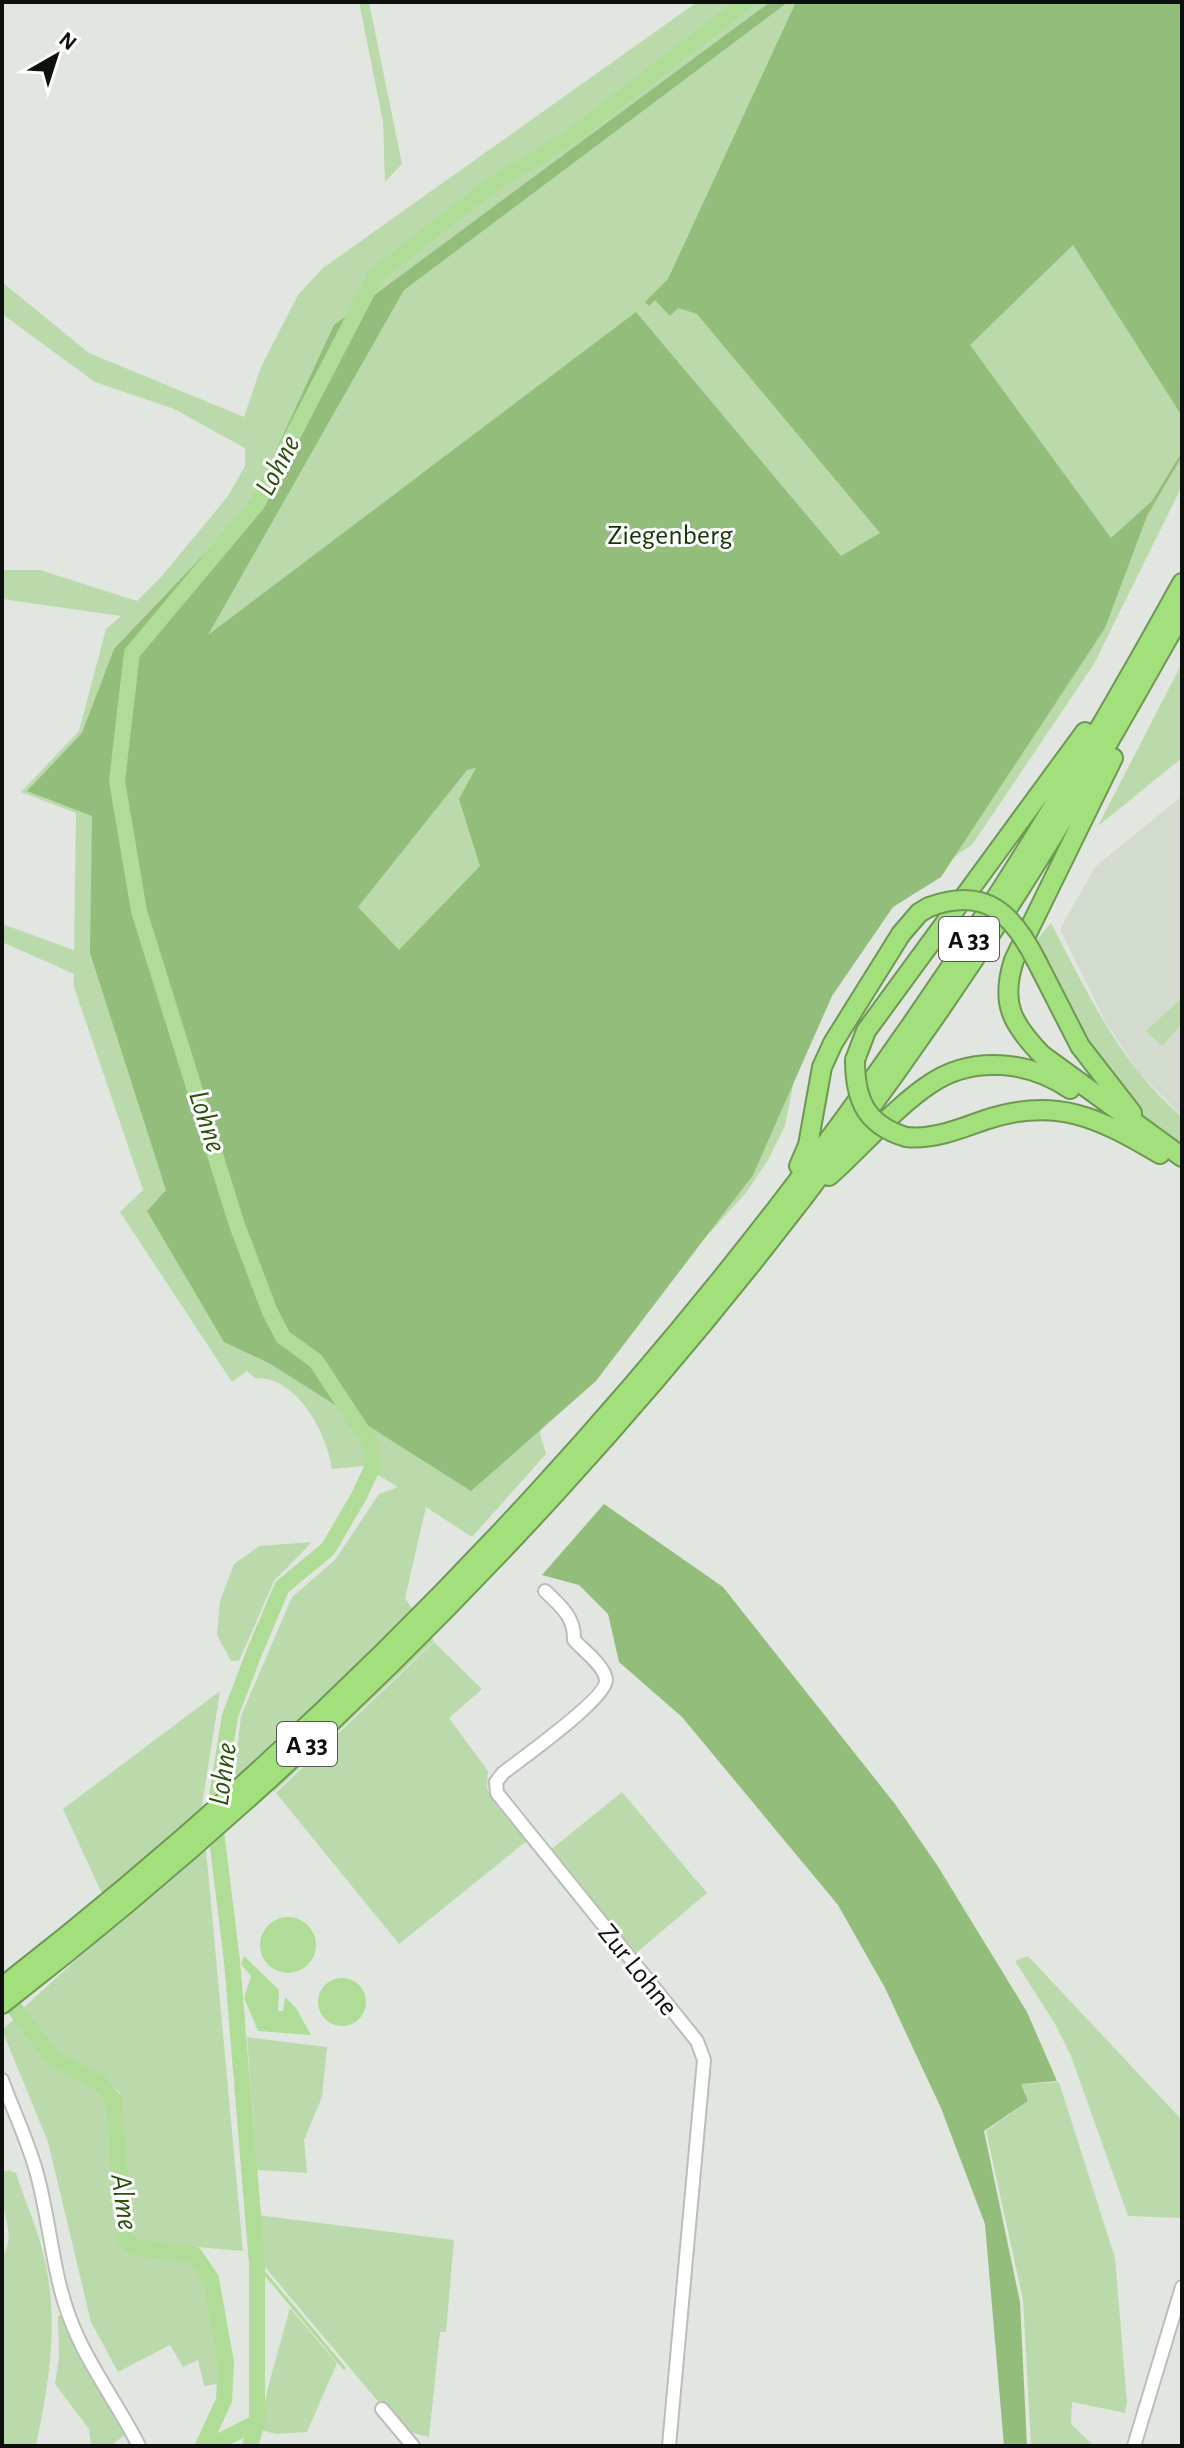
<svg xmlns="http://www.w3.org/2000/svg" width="1184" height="2448" viewBox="0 0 1184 2448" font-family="'Alegreya Sans',sans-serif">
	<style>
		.built { fill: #d2dbce }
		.green { fill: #bbdaab }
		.forest { fill: #92bd7a; fill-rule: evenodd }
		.water { fill: #afdc97 }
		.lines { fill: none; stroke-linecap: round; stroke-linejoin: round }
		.stream { stroke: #afdc97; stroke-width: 3 }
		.river { stroke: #afdc97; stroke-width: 16 }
		.minor-casing { stroke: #babeb8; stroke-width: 16 }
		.highway-casing { stroke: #6e9754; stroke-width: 22 }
		.minor { stroke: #fff; stroke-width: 12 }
		.highway { stroke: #a1e07b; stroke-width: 18 }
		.highway-bridge-casing { stroke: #6e9754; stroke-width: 22; stroke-linecap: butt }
		.highway-bridge { stroke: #a1e07b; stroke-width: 18 }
		.labels { text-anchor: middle; stroke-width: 6; stroke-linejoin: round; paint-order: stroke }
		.shield { fill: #fff; stroke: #565856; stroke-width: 2 }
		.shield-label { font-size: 26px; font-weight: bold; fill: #0e100d }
		.park-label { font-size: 28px; fill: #193404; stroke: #fff }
		.street-label { font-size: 28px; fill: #0e100d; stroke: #fff }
		.water-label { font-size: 30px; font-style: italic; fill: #2b520b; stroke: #fff }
	</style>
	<rect width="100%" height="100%" fill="#e2e6e0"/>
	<!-- built -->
	<path class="built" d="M1182 796V1116L1140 1074 1106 1023 1060 929 1095 867Z"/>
	<!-- green -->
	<path class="green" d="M359 2H369L402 164 385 182 383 122Z
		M697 2H1182V486L1094 664 972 845 882 903 799 1055 785 1126 768 1160 745 1194 545 1413 540 1434 546 1454 472 1537 426 1507 405 1598 434 1641 274 1792 234 1774 241 1716 292 1597 335 1560 379 1494 398 1487 363 1466 332 1469C327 1433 297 1376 255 1378L247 1371 232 1382 120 1212 143 1190 74 987V974L2 942V924L74 950 76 813 21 792 79 731 106 629 121 616 2 599V570H40L137 601 161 577 228 496 245 466V448L174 409 95 382 2 314V282L89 353 244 417 261 367 298 295 323 268Z
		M1182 663V758L1098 826Z
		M1051 923C1087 992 1121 1066 1182 1117V1151L1140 1113 1088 1046 1035 942Z
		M1182 998V1023L1162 1046 1146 1031Z
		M312 1542 274 1581 239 1661H231L217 1635 220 1601 234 1564 259 1546Z
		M434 1642 482 1689 449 1718 488 1771 487 1789 528 1840 399 1944 276 1793Z
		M220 1691 202 1806 243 2251 138 2242 132 2236 120 2093 104 2078 57 2053 22 2009 116 1924 63 1809Z
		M622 1792 707 1893 635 1954 549 1851Z
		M1028 1956 1182 2120V2218L1128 2216 1071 2056 1055 2024 1015 1961Z
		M14 2019 50 2063 97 2088 111 2102 122 2240 131 2251 191 2260 207 2282 220 2365 217 2384 204 2386 198 2360 183 2367 170 2345 118 2372 91 2322 48 2142 2 2030Z
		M247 2037 327 2047 322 2097 304 2140 307 2173 257 2170Z
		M1059 2082 1115 2258 1127 2403 1125 2413 1072 2402 1071 2424 1094 2446H1031L1023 2300 986 2131 1028 2101 1021 2084Z
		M9 2170 16 2173C25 2202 39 2231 45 2261 59 2327 49 2381 36 2446H2V2257C14 2238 7 2226 3 2206 0 2196 2 2183 2 2172Z
		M257 2215 454 2240 446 2332H440L429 2437 402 2430 259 2260Z
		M290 2308 337 2363 307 2432 276 2434 261 2430 267 2391Z
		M58 2316H62L70 2338 125 2435 110 2446H91L89 2429 55 2384 59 2357Z"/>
	<!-- forest -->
	<path class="forest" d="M770 2H788L404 290 208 635 636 312 841 556 880 533 697 314 678 308 670 316 655 300 649 306 645 302 668 279 796 2H1182V416L1073 245 970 345 1111 538 1152 501 1182 452V456L1147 516 1105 628 941 877 893 907 832 996 753 1175 596 1381 471 1491 269 1363 224 1342 147 1211 166 1190 90 953 92 816 27 791 82 733 114 649 250 506 334 325ZM476 768 459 799 480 866 399 950 358 907 467 770Z
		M604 1504 723 1587 895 1804 937 1865 1027 2012 1057 2081 1021 2084 1028 2101 984 2131 1020 2302 1027 2446H1004L985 2224 941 2108 885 1988 838 1905 682 1717 619 1662 608 1614 579 1585 542 1575Z"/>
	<!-- water -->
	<path class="water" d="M260 1945a28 28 0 1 1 56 0a28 28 0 1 1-56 0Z
		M244 1956 279 1990 278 2011H283L285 1997 296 2008 311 2035 258 2031 244 1998 251 1976 241 1964Z
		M318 2002a24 24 0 1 1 48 0a24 24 0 1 1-48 0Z"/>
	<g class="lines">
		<!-- stream -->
		<path class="stream" d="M257 2264 344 2368"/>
		<!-- river -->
		<path class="river" d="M2 1992 53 2058 100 2083 114 2100 125 2239 134 2247 195 2255 211 2279 226 2363 224 2400 203 2446
			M210 2446 257 2422
			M250 2446 257 2422V2264L232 1961 214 1815 230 1716 254 1653 282 1587 328 1549 359 1496 373 1466 372 1446 316 1361 283 1337 270 1312 237 1225 139 911 117 781 132 653 257 504 376 275 489 187 572 136 746 2"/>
		<defs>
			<path id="minor" d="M545 1591C561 1606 575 1618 574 1640 583 1650 605 1666 606 1680 607 1698 520 1760 503 1773L496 1782 497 1793 697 2041 704 2060 669 2446
				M2 2080C14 2113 30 2145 38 2178 50 2224 53 2273 69 2316 86 2363 117 2402 139 2446
				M382 2409 413 2446
				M1134 2446 1182 2287"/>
			<path id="highway" d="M1113 758 1014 960C1000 1003 1012 1024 1042 1055L1182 1157
				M1037 962 1080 1046 1132 1113
				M855 1060 866 1031 1085 732
				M906 1137C934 1140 959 1129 985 1120 1056 1096 1099 1118 1160 1154
				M799 1166 808 1145 822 1067 833 1043 901 934 919 913 929 907
				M829 1176C862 1147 894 1108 930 1084 972 1055 1030 1061 1070 1089
				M2 1987C384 1690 719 1324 983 918 1054 809 1119 697 1182 583
				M2 2004C400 1695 746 1316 1018 892 1076 801 1129 707 1182 613"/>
		</defs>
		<!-- minor casing -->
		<use href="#minor" class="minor-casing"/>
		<!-- highway casing -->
		<use href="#highway" class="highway-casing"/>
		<!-- minor -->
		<use href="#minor" class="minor"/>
		<!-- highway -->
		<use href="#highway" class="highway"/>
		<defs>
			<path id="highway-bridge" d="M929 907C986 886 1013 914 1037 962
				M855 1060C855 1100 866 1125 906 1137"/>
		</defs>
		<!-- highway-bridge casing -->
		<use href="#highway-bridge" class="highway-bridge-casing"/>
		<!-- highway-bridge -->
		<use href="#highway-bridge" class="highway-bridge"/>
	</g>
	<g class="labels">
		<!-- shield labels -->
		<g class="shield">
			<rect x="939" y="917" width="60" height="44" rx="6"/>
			<rect x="277" y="1722" width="60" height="44" rx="6"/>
		</g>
		<g class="shield-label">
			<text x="969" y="948">A 33</text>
			<text x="307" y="1753">A 33</text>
		</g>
		<!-- park labels -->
		<g class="park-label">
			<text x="670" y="544">Ziegenberg</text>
		</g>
		<!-- street labels -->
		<g class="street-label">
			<text transform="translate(639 1969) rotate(51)" y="10">Zur Lohne</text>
		</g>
		<!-- water labels -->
		<g class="water-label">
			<text transform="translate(277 465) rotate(-62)" y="10">Lohne</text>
			<text transform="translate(208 1121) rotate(72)" y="10">Lohne</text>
			<text transform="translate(222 1774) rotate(-82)" y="10">Lohne</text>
			<text transform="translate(125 2202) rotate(82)" y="10">Alme</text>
		</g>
	</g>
	<!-- border -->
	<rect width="1184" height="2448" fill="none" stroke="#0e100d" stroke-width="8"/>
	<!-- north arrow -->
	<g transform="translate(56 56) rotate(39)" stroke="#ffffff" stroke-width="6" paint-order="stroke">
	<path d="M0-6L14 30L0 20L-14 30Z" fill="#0e100d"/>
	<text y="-12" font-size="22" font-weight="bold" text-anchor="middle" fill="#0e100d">N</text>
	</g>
</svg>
